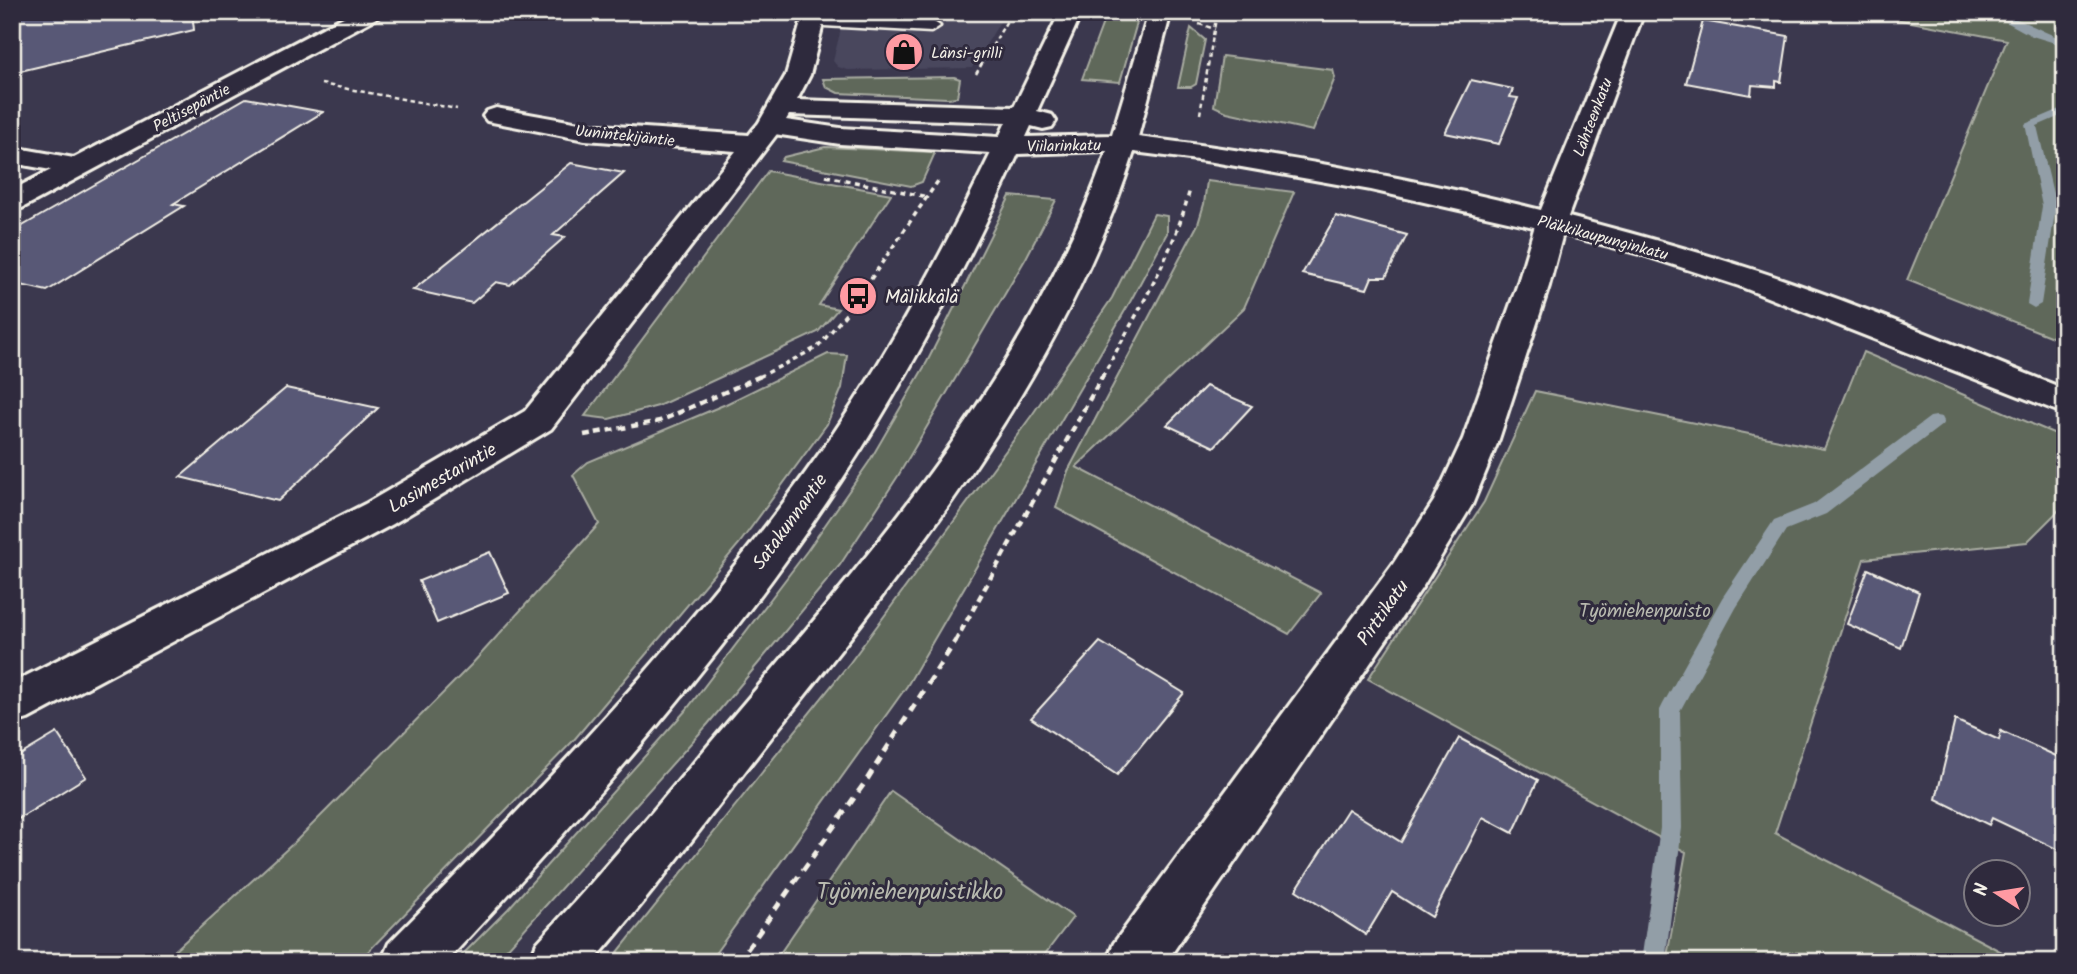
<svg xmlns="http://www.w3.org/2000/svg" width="2077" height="974" viewBox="0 0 2077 974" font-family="Kalam,sans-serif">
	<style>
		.built { fill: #48465d }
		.green { fill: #5e675a; stroke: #a9aca1; stroke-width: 2 }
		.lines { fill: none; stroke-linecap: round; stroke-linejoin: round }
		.stream { fill: #929ea7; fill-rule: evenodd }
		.building { fill: #585976; stroke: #f4f1e8; stroke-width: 2 }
		.lane-casing { stroke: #f4f1e8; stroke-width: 5 }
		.street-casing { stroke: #f4f1e8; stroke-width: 6 }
		.secondary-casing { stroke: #f4f1e8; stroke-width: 6 }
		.path-far3 { stroke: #f4f1e8; stroke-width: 2.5; stroke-dasharray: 4.5 3.5; stroke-linecap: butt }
		.path-far2 { stroke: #f4f1e8; stroke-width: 3.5; stroke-dasharray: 5 4.5; stroke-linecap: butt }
		.path-far1 { stroke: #f4f1e8; stroke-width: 4.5; stroke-dasharray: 7 5; stroke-linecap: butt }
		.path { stroke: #f4f1e8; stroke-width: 5; stroke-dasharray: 9 7; stroke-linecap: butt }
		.lane { fill: #2f2a3d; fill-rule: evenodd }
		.street { fill: #2f2a3d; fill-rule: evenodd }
		.secondary { fill: #2f2a3d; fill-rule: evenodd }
		.labels { text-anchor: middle; stroke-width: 6; stroke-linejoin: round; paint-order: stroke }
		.far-poi-label { font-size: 16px; fill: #f4f1e8; stroke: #2f2a3d; text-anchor: start }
		.far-street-label { font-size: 16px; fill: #f4f1e8; stroke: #2f2a3d }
		.poi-label { font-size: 19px; fill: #f4f1e8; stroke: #2f2a3d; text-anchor: start }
		.street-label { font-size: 19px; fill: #f4f1e8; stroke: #2f2a3d }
		.park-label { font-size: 19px; fill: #b8baaf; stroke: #2f2a3d }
		.near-park-label { font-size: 23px; fill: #b8baaf; stroke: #2f2a3d }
	</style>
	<rect width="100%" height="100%" fill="#3b384e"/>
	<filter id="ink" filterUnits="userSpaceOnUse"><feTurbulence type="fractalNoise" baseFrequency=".0143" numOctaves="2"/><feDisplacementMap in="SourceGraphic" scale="14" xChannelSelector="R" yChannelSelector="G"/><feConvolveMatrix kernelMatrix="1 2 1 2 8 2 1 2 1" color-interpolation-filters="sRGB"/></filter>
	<g filter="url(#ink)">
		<!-- built -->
		<path class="built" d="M845 12H1006L972 68 848 70 838 67 833 61Z"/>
		<!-- green -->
		<path class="green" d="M1107 12H1140L1120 82 1082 79Z
			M1858 12H2065V342L1907 280 2007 40Z
			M1191 28 1205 40 1196 84 1191 87H1178Z
			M1222 56 1333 70 1335 78 1313 131 1227 112 1214 106Z
			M954 77 960 79 957 97 947 98 838 93 826 87 823 79Z
			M825 147 933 152 934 155 922 182 911 186 781 161 784 157Z
			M768 171 891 194 819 305 838 309 818 332 658 406 609 419 585 416Z
			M1207 181 1294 192 1244 308 1076 467 1321 593 1289 634 1056 508 1068 471 1198 224 1204 204Z
			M1010 196 1056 200 1026 258 898 476 840 565 708 724 495 962H455L508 909 687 709 807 551 869 462 927 362Z
			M1154 214 1167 216V233L1130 302 907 686 709 962H610L849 664 1032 415 1112 298Z
			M1863 352 2065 438V504L2027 542 1864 559 1775 833 2021 962H1666L1686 852 1368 679 1484 502 1535 391 1824 449Z
			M828 354 847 355 842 388 827 424 739 544 573 741 358 962H162L297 840 471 665 599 524 573 475 588 462 726 404Z
			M891 791 1073 917 1039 962H774Z"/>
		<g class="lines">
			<!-- stream -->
			<path class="stream" d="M1988 12C2011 12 2041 32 2065 40V46L2032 36Z
				M2065 107V114L2037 126 2056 206 2041 304 2034 308 2027 304 2042 206 2025 124Z
				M1936 416 1942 417 1944 421 1942 425 1826 514 1786 530 1736 608 1680 711 1682 828 1665 962H1641L1660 828V710L1663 704 1722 598 1774 520 1814 504 1930 417Z"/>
		</g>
		<!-- building -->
		<path class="building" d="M12 12H192L194 30 12 73Z
			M1703 21 1788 36 1781 82 1776 81V87L1752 85 1751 95 1686 83Z
			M1471 80 1513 89 1510 97 1518 98 1499 144 1445 133Z
			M246 98 323 112 173 204 184 206 47 291 12 283V232Z
			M571 163 624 173 553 235 565 237 510 285 496 282 472 303 413 290Z
			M1336 216 1407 235 1386 277H1372L1367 289 1302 274Z
			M1206 386 1252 406 1214 447 1167 425Z
			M286 388 378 408 278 501 180 477Z
			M490 552 509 593 437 623 419 581Z
			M1868 569 1919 592 1901 648 1847 624Z
			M1100 642 1184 693 1117 775 1031 718Z
			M1955 720 1999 740 2001 731 2065 760V853L1992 818 1989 825 1936 799Z
			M57 733 86 777 12 823V760Z
			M1459 738 1538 780 1513 833 1483 817 1432 917 1392 892 1366 935 1296 890 1348 809 1401 842Z"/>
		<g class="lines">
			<defs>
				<path id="lane" d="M813 15 931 20 940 26 931 32 806 25 804 21Z"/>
				<path id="street" d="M353 12H381L378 17 22 208 12 211V190L51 170 12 163V147L74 158Z
					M1622 12H1644L1566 222 1549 286 1499 439 1472 505 1423 586 1166 962H1106L1114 943 1393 564 1434 501 1463 439 1517 286 1536 222Z
					M496 108 585 124 749 135C758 123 763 116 779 120L783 126 551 429 393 524 28 719 12 724V683L365 504 525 411 736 151 585 140 487 121 483 116 487 111Z"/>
				<path id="secondary" d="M804 12H826L810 75 797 100 1014 107 1060 12H1082L1037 111 1052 115 1056 121 1052 127 1043 129 1031 126 1026 137 1112 135 1149 12H1171L1138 137C1348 162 1558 207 1758 271 1862 305 1963 349 2065 389V414L1739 286 1640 254 1547 230 1371 190 1213 162 1134 152C1063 372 916 556 774 734 714 810 657 889 593 962H529L537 943C609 866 676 783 745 702 888 534 1033 362 1107 151L1018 154C972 255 921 353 862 448 744 635 596 801 446 962H381L389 943C548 783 704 620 833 434 894 345 944 249 991 153L840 144 761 132 757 126 786 75ZM789 115 1006 122 999 137 840 128 786 120Z"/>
			</defs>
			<!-- lane casing -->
			<use href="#lane" class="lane-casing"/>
			<!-- street casing -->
			<use href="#street" class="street-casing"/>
			<!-- secondary casing -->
			<use href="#secondary" class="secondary-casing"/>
			<!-- path-far3 -->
			<path class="path-far3" d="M1199 24 1215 29
				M976 74 1012 12
				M321 84 457 109
				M1200 114 1217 12"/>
			<!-- path-far2 -->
			<path class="path-far2" d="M826 176 928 197
				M759 377 818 347 851 308 938 181
				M1102 377C1135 316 1173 257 1190 189"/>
			<!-- path-far1 -->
			<path class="path-far1" d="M584 435 660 421 763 375
				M955 642 1103 375"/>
			<!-- path -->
			<path class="path" d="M738 962 866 781 956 640"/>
			<!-- lane -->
			<use href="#lane" class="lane"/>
			<!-- street -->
			<use href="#street" class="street"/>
			<!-- secondary -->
			<use href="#secondary" class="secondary"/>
		</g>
	</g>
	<!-- icons -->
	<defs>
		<symbol id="shop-disc" viewBox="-11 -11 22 22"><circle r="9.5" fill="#ff9aa2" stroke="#2f2a3d"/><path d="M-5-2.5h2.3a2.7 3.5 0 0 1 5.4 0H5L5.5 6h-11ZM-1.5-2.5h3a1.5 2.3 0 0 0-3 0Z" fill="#111"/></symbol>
		<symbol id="bus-disc" viewBox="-11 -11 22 22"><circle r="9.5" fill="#ff9aa2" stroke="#2f2a3d"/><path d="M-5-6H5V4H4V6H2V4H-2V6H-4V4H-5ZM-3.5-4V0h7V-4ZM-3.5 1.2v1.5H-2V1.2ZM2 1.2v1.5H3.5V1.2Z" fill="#111"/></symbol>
	</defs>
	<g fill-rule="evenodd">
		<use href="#shop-disc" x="882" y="30" width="44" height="44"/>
		<use href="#bus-disc" x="836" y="274" width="44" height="44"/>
	</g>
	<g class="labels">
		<!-- far-poi labels -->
		<g class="far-poi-label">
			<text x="931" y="58">Länsi-grilli</text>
		</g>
		<!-- far-street labels -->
		<g class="far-street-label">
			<text transform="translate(191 107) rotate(-28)" y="6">Peltisepäntie</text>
			<text transform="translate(1592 117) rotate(-69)" y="6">Lähteenkatu</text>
			<text transform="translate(625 135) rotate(6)" y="6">Uunintekijäntie</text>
			<text transform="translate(1064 145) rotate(-1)" y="6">Viilarinkatu</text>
			<text transform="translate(1603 237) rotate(15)" y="6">Pläkkikaupunginkatu</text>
		</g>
		<!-- poi labels -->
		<g class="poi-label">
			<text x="885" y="303">Mälikkälä</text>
		</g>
		<!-- street labels -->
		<g class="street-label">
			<text transform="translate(442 477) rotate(-30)" y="7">Lasimestarintie</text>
			<text transform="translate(789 521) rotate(-54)" y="7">Satakunnantie</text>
			<text transform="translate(1382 612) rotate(-55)" y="7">Pirttikatu</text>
		</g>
		<!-- park labels -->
		<g class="park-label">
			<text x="1645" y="617">Työmiehenpuisto</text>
		</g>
		<!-- near-park labels -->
		<g class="near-park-label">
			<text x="910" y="899">Työmiehenpuistikko</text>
		</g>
	</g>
	<!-- margin -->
	<rect width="2077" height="974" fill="none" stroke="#2f2a3d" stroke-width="42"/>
	<rect x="21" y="21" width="2035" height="932" fill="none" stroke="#f4f1e8" stroke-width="2.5" filter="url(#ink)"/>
	<!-- north arrow -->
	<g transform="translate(1997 893) rotate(282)"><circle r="33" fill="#2f2a3d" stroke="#7e7a81" stroke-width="2"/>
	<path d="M0-5L12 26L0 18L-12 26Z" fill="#ff9aa2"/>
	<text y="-10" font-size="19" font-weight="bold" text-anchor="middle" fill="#f4f1e8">N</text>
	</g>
</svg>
